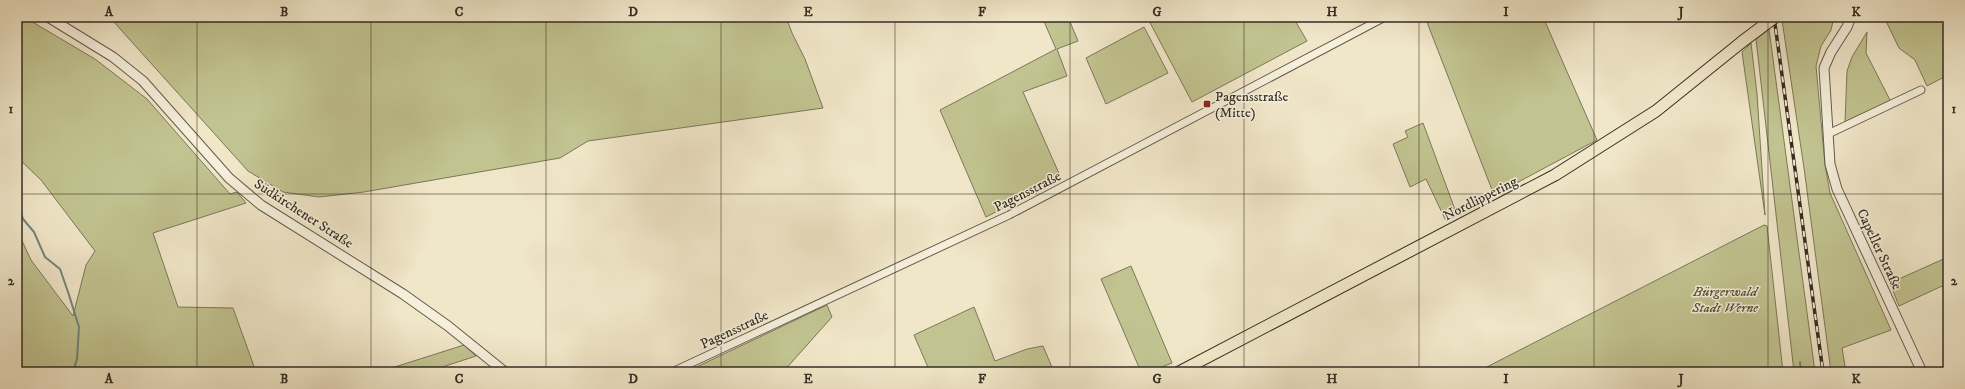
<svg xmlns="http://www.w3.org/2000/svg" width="1965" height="389" viewBox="0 0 1965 389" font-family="'IM FELL DW Pica',serif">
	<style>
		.green { fill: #c1c390; stroke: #7b785a }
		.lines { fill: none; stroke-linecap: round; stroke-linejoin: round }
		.stream { stroke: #72857b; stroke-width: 2 }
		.minor-casing { stroke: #645b4c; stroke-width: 9 }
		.tertiary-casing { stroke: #645b4c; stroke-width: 11 }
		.primary-casing { stroke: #352d23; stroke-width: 13 }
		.minor { stroke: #f5efdb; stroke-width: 7 }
		.tertiary { stroke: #f5efdb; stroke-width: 9 }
		.primary { stroke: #f0e6c8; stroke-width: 11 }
		.rail-casing { stroke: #352d23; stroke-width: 3.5 }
		.rail { stroke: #f5efdb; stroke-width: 2; stroke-dasharray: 6; stroke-linecap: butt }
		.primary-bridge-casing { stroke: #352d23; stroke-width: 13; stroke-linecap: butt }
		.primary-bridge { stroke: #f0e6c8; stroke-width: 11 }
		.grid { fill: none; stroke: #352d23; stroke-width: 1; stroke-opacity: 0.55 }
		.poi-dot { fill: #8f2418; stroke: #f5efdb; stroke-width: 1.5 }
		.labels { text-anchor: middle; stroke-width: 3; stroke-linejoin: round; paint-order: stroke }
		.poi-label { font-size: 14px; fill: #352d23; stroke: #f5efdb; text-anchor: start }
		.street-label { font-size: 14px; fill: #352d23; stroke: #f5efdb }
		.park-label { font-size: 14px; font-style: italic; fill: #58523e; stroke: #f5efdb }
		.neatline { fill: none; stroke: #352d23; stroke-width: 1.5 }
		.grid-label { font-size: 13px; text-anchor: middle; font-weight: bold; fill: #352d23 }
	</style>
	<rect width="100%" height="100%" fill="#f0e6c8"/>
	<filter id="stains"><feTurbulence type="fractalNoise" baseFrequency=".005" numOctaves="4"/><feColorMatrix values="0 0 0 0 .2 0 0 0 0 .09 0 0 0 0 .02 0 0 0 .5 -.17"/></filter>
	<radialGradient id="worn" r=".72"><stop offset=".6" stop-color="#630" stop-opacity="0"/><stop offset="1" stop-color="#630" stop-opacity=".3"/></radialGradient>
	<!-- green -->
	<path class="green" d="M17 17H24L95 59 147 99 230 194 237 192 246 203 153 233 178 307 233 308 256 372H17V230L31 260 73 316 86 265 95 251 41 180 17 157Z
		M133 17H786L792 33 805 59 823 108 588 141 560 158 364 192 319 197 283 192 248 171 113 21Z
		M1042 17H1068L1078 41 1057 49 1067 76 1023 92 1061 178 986 217 940 110 1056 49Z
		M1147 17H1293L1307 41 1192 102Z
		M1425 17H1543L1597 140 1494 195Z
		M1786 17H1834L1831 30 1821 46 1816 66 1825 165 1830 193 1891 330 1842 348 1846 372H1831L1804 168 1782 20Z
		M1884 17H1948V75L1927 86 1915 60 1899 48Z
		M1144 27 1168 73 1106 104 1086 58Z
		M1769 29 1815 372H1794L1756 39Z
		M1867 32 1866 53 1891 102 1845 123 1847 71 1852 57Z
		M1751 43 1757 94 1765 215 1742 52Z
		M1423 123 1457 215 1446 221 1426 179 1410 187 1393 144 1408 137 1405 131Z
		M1764 225 1767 226 1783 372H1477Z
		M1948 257V288L1944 290 1942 286 1899 306 1890 283Z
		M1131 266 1172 363 1149 372H1141L1101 279Z
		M827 305 832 317 783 372H686Z
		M974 307 995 361 1027 349 1043 346 1054 372H930L914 335Z
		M464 345 476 356 427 372H379Z"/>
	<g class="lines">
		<!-- stream -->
		<path class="stream" d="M17 201 23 219 34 232 45 257 60 269 69 295 79 327 77 359 73 372
			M1800 362 1801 372"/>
		<defs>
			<path id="minor" d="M1828 134 1921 90
				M672 372 1009 215 1385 17"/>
			<path id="tertiary" d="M48 17 113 57 143 81 229 178 261 205 403 294 448 326 505 372
				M1851 17 1847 27 1831 52 1824 68 1830 164 1837 189 1922 372"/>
			<path id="primary" d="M1179 372 1555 175 1656 111 1743 41"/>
		</defs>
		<!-- minor casing -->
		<use href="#minor" class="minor-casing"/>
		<!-- tertiary casing -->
		<use href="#tertiary" class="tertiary-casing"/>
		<!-- primary casing -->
		<use href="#primary" class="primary-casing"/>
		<!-- minor -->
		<use href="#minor" class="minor"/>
		<!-- tertiary -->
		<use href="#tertiary" class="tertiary"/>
		<!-- primary -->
		<use href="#primary" class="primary"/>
		<defs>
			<path id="rail" d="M1774 17 1823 372"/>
		</defs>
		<!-- rail casing -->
		<use href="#rail" class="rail-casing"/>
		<!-- rail -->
		<use href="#rail" class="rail"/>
		<defs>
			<path id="primary-bridge" d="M1743 41 1775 17"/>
		</defs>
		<!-- primary-bridge casing -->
		<use href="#primary-bridge" class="primary-bridge-casing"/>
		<!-- primary-bridge -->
		<use href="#primary-bridge" class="primary-bridge"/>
	</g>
	<!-- grid -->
	<path class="grid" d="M197 17V372M371 17V372M546 17V372M721 17V372M895 17V372M1070 17V372M1244 17V372M1419 17V372M1594 17V372M1768 17V372M17 194H1948"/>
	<!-- markers -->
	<rect class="poi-dot" x="1203" y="100" width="8" height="8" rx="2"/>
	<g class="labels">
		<!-- poi labels -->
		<g class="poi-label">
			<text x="1215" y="101">Pagensstraße<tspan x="1215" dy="16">(Mitte)</tspan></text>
		</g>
		<!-- street labels -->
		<g class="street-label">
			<text transform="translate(1027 191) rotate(-27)" y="5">Pagensstraße</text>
			<text transform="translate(1480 198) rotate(-27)" y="5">Nordlippering</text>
			<text transform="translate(304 213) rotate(33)" y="5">Südkirchener Straße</text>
			<text transform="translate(1880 249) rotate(65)" y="5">Capeller Straße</text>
			<text transform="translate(734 329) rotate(-25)" y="5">Pagensstraße</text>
		</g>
		<!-- park labels -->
		<g class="park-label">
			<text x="1725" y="296">Bürgerwald<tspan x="1725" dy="16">Stadt Werne</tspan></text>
		</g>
	</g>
	<!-- margin -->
	<rect width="1965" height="389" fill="none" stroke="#f0e6c8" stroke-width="44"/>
	<rect x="22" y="22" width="1921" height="345" class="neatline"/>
	<g class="grid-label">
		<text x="109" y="16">A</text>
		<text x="284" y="16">B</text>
		<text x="459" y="16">C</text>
		<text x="633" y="16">D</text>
		<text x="808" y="16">E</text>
		<text x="982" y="16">F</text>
		<text x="1157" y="16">G</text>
		<text x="1332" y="16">H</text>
		<text x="1506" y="16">I</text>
		<text x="1681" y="16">J</text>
		<text x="1856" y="16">K</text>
		<text x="11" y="113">1</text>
		<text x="1954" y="113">1</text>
		<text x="11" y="285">2</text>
		<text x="1954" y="285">2</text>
		<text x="109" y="383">A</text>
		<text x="284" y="383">B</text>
		<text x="459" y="383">C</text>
		<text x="633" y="383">D</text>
		<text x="808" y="383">E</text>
		<text x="982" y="383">F</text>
		<text x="1157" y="383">G</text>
		<text x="1332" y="383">H</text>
		<text x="1506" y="383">I</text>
		<text x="1681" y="383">J</text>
		<text x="1856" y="383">K</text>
	</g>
	<rect width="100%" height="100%" filter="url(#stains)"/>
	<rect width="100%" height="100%" fill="url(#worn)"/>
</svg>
